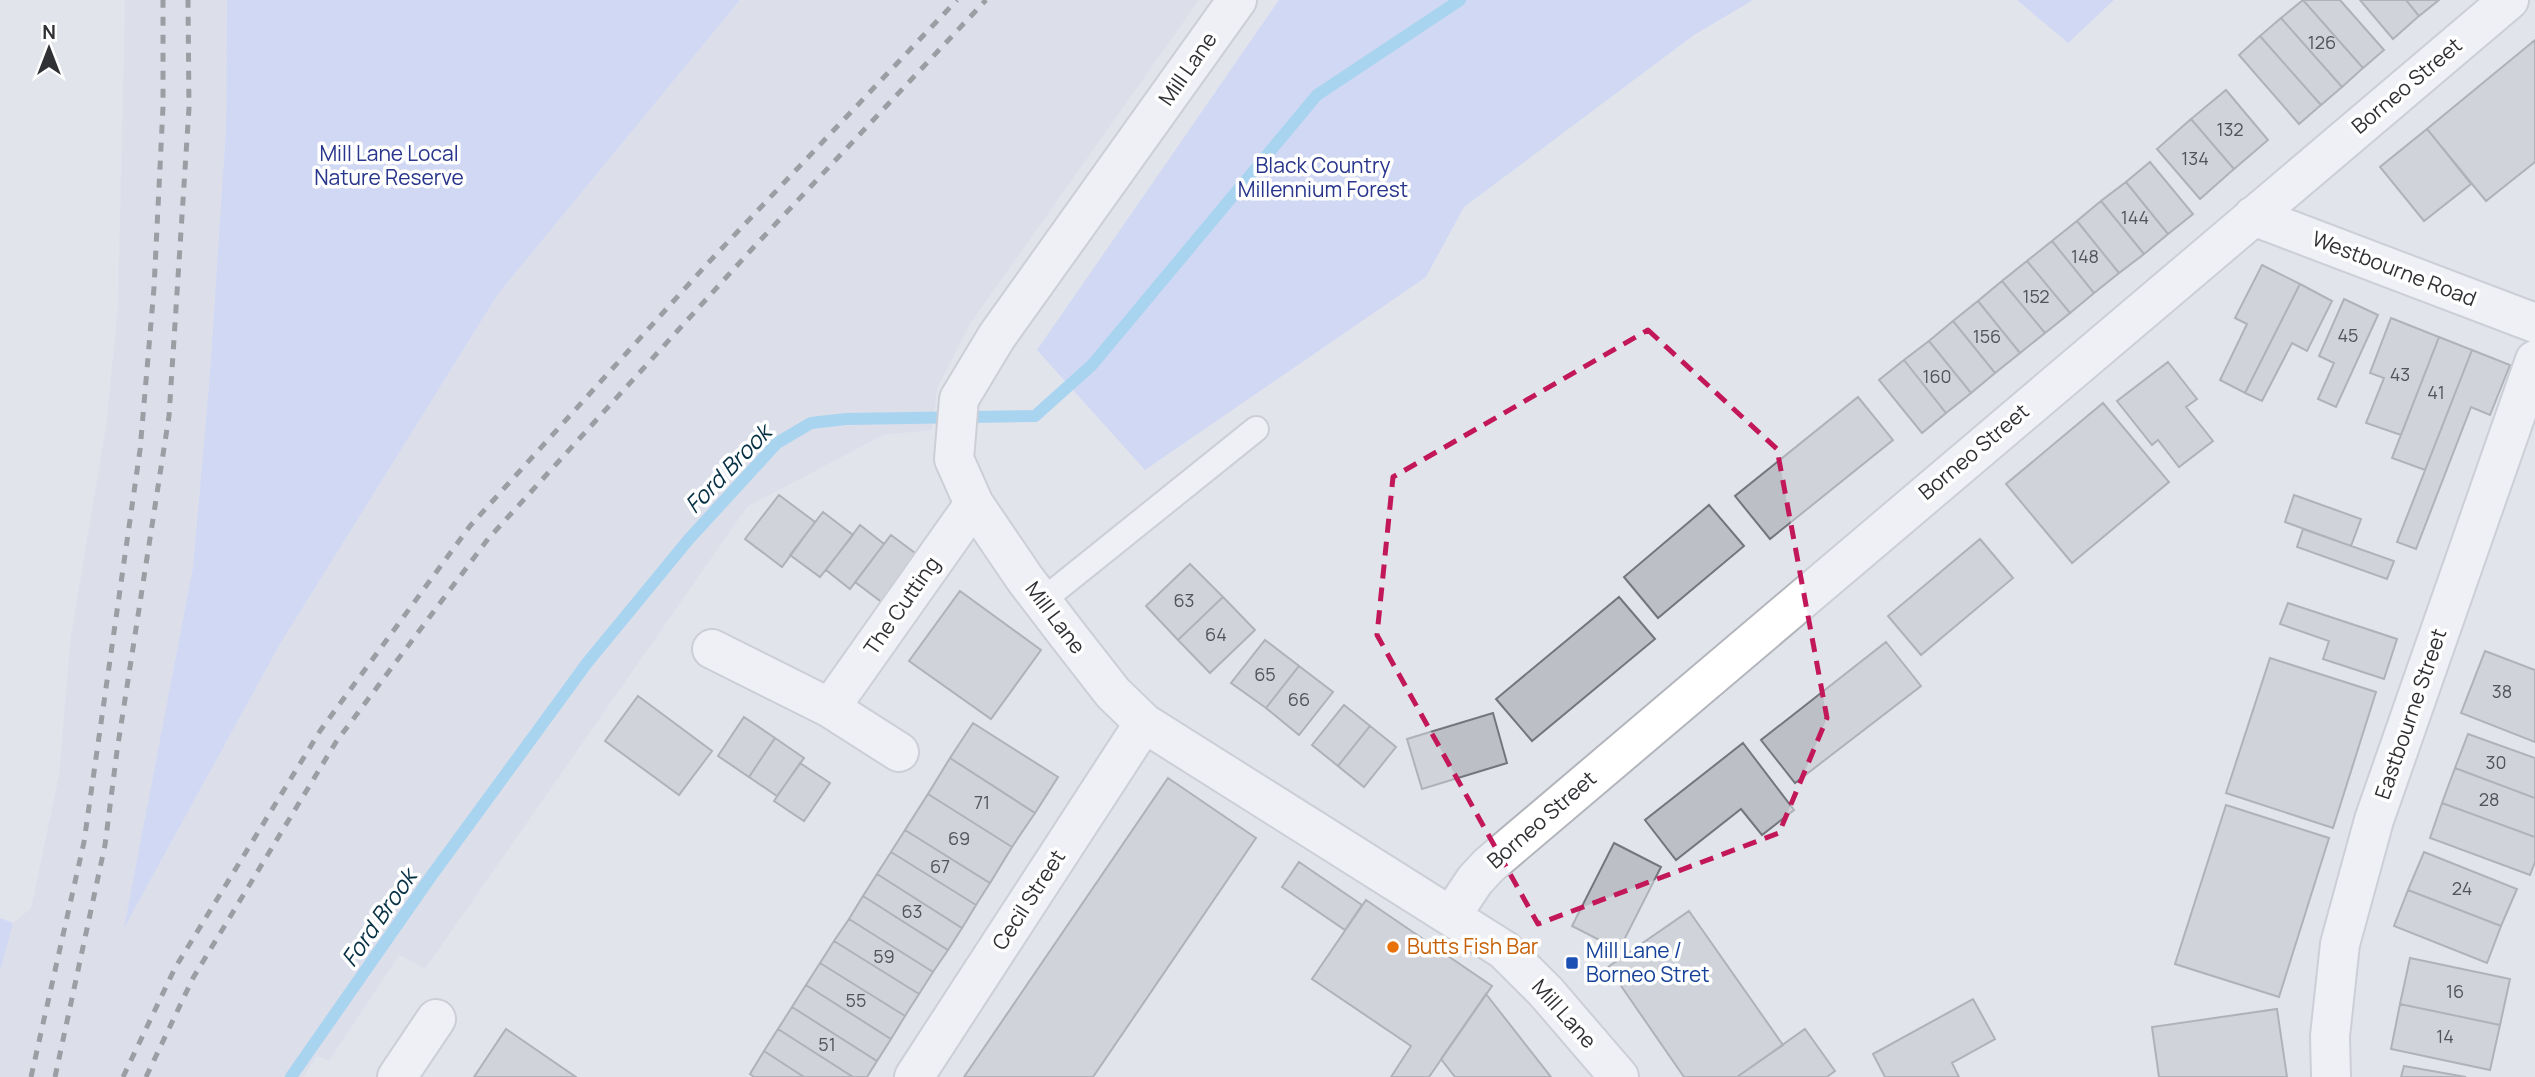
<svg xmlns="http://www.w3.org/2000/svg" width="2535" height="1077" viewBox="0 0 2535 1077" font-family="Manrope,sans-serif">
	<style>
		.built { fill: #d5d9e7 }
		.green { fill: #bccbfb }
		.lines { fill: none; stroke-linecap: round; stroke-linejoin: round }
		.stream { stroke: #63c0f2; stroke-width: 12 }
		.building { fill: #bcbfc6; stroke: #73767c; stroke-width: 2 }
		.lane-casing { stroke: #b3b5bc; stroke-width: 28 }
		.street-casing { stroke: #b3b5bc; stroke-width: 42 }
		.lane { stroke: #fff; stroke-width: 24 }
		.street { stroke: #fff; stroke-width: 38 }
		.rail { stroke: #48494d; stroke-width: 5; stroke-dasharray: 9 9; stroke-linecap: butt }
		.marked { fill: none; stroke: #c2185b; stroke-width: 5; stroke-dasharray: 14 9; stroke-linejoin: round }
		.food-dot { fill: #e8710a; stroke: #fff; stroke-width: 2.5 }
		.transit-dot { fill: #1a4fb4; stroke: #fff; stroke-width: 2.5 }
		.labels { text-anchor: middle; stroke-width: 7; stroke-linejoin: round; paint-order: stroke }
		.number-label { font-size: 18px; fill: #535458 }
		.street-label { font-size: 21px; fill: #303134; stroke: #fff }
		.park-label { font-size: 21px; fill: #28358c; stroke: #fff }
		.food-label { font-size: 21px; fill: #c56008; stroke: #fff; text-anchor: start }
		.transit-label { font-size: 21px; fill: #164399; stroke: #fff; text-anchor: start }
		.water-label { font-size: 23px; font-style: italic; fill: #053044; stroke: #fff }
	</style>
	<rect width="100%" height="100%" fill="#e2e4ec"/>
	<!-- built -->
	<path class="built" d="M125 0H227L226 127 210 373 193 567 125 925 280 644 498 294 740 0H1199L970 324 937 389 932 430 883 435 747 507 425 969 399 955 329 1061 317 1056 303 1077H0V972L13 923 31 908 59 775 70 642 106 426 118 305Z"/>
	<!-- green -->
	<path class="green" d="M227 0H740L498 294 280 644 124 928 193 567 210 373 226 127Z
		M1279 0H1753L1694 35 1464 207 1426 277 1145 470 1037 350Z
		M2017 0H2114L2068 43Z
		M0 918 13 923 0 972Z"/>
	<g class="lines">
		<!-- stream -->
		<path class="stream" d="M291 1077 432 875 587 663 689 539 777 443 811 423 846 419 1035 416 1092 365 1317 95 1460 0"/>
	</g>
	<!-- building -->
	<path class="building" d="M2303 0H2340L2384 50 2363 68Z
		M2303 0 2363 68 2342 87 2281 18Z
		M2360 0H2406L2419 16 2393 39Z
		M2406 0H2439L2419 16Z
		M2281 18 2342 87 2321 105 2260 36Z
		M2260 36 2321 105 2299 124 2239 55Z
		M2535 40V162L2486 201 2427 129Z
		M2226 90 2268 140 2234 169 2191 119Z
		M2191 119 2234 169 2200 199 2157 149Z
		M2427 129 2471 184 2424 221 2380 167Z
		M2150 162 2193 214 2168 234 2126 182Z
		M2126 182 2168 234 2144 254 2101 201Z
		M2101 201 2144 254 2119 273 2077 221Z
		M2077 221 2119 273 2094 293 2052 241Z
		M2052 241 2094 293 2070 313 2027 261Z
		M2027 261 2070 313 2045 333 2002 281Z
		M2262 265 2300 284 2245 393 2220 380 2247 324 2235 318Z
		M2002 281 2045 333 2020 353 1978 301Z
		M2300 284 2332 301 2307 351 2292 343 2262 401 2245 393Z
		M2344 299 2378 315 2336 407 2318 399 2334 363 2319 356Z
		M1978 301 2020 353 1995 373 1953 321Z
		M2391 318 2439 337 2401 435 2366 423 2384 378 2370 373Z
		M1953 321 1995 373 1971 393 1929 341Z
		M2439 337 2472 350 2425 470 2392 458Z
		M1929 341 1971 393 1946 413 1904 360Z
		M2472 350 2510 365 2490 415 2471 407 2416 549 2397 542Z
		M1904 360 1946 413 1922 433 1879 380Z
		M2168 362 2197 399 2186 407 2213 441 2179 467 2158 440 2152 445 2117 401Z
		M1858 397 1893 440 1770 539 1735 496Z
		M2103 403 2169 482 2072 563 2006 484Z
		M779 495 815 522 782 567 745 539Z
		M2294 495 2361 519 2351 546 2285 522Z
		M1709 505 1744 546 1658 618 1624 577Z
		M823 512 853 535 820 577 790 555Z
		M860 525 884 544 850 589 826 570Z
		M2303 529 2394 561 2387 579 2297 547Z
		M891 535 919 556 883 603 855 582Z
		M1980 539 2013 578 1921 655 1888 616Z
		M1190 564 1223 597 1178 640 1146 606Z
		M960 591 1041 650 991 719 909 661Z
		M1223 597 1255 630 1210 673 1178 640Z
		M1619 597 1655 639 1532 741 1496 699Z
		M2288 603 2397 639 2384 679 2323 659 2329 641 2280 624Z
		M1265 640 1299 666 1266 708 1231 683Z
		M1886 642 1921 686 1795 783 1761 740Z
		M2485 651 2535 670V742L2461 713Z
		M2270 658 2376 692 2333 828 2226 793Z
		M1299 666 1333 692 1299 735 1266 708Z
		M638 696 712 751 679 795 605 741Z
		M1344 705 1370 726 1338 766 1312 745Z
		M1493 713 1507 763 1422 789 1407 739Z
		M744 717 775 738 749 777 718 756Z
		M973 723 1058 777 1035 813 950 758Z
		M1370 726 1396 747 1364 787 1338 766Z
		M2468 734 2535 758V798L2455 768Z
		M775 738 804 758 777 796 749 777Z
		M1743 743 1794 810 1762 835 1741 809 1676 860 1645 820Z
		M950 758 1035 813 1012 847 928 794Z
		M800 763 830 783 804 821 774 801Z
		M2455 768 2535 798V837L2442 803Z
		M1168 778 1256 838 1093 1077H964Z
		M928 794 1012 847 990 883 905 830Z
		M2442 803 2535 837V862L2530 875 2430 838Z
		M2226 805 2329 838 2279 997 2175 964Z
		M905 830 990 883 976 905 891 852Z
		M1614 843 1661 867 1619 950 1572 926Z
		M891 852 976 905 962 928 877 874Z
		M2424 852 2517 889 2501 926 2408 890Z
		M1299 862 1362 905 1345 930 1282 887Z
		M877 874 962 928 948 950 863 896Z
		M2408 890 2501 926 2487 963 2394 926Z
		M863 896 948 950 933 972 849 919Z
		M1366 900 1492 986 1429 1077H1391L1411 1046 1312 979Z
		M1689 911 1783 1045 1737 1077H1684L1608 967Z
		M849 919 933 972 919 994 834 941Z
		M834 941 919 994 905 1016 820 963Z
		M2410 958 2510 979 2500 1025 2400 1004Z
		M820 963 905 1016 891 1039 806 985Z
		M806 985 891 1039 877 1061 792 1007Z
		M1486 994 1551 1077H1455L1441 1059Z
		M1973 999 1995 1039 1952 1063 1959 1077H1885L1873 1054Z
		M2400 1004 2500 1025 2490 1070 2391 1049Z
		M792 1007 877 1061 867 1077H853L778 1029Z
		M2277 1009 2287 1077H2159L2152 1027Z
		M506 1029 576 1077H474Z
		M778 1029 853 1077H804L764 1051Z
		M1805 1029 1835 1071 1827 1077H1737Z
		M764 1051 804 1077H754L750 1074Z
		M2404 1066 2466 1077H2401Z"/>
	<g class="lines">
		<defs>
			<path id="lane" d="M1042 601 1256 429"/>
			<path id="street" d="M1237 0 997 336 959 399 954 459 974 504 1025 579 1067 634 1113 693 1144 723 1504 950 1546 992 1619 1077
				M2253 216 2535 323
				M712 649 830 708 899 752
				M830 708 974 504
				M1451 916 1475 880 1489 865 2509 0
				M397 1077 436 1019
				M914 1077 1144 723
				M2331 1077 2330 1036 2340 944 2374 820 2535 360"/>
		</defs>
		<!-- lane casing -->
		<use href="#lane" class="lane-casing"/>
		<!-- street casing -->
		<use href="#street" class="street-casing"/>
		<!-- lane -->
		<use href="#lane" class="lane"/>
		<!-- street -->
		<use href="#street" class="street"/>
		<!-- rail -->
		<path class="rail" d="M31 1077 84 842 140 450 154 288 163 107V0
			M55 1077 105 845 117 751 169 416 189 108 188 0
			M123 1077 175 968 320 731 470 526 708 263 957 0
			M146 1077 193 978 336 742 488 539 752 249 986 0"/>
	</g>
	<!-- marked area -->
	<path d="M0 0H2535V1077H0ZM1648 330 1777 449 1827 718 1779 833 1538 924 1377 635 1393 477Z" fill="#e2e4ec" fill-opacity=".55" fill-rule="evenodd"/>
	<path class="marked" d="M1648 330 1777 449 1827 718 1779 833 1538 924 1377 635 1393 477Z"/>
	<!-- markers -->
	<circle class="food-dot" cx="1393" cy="947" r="7"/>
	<rect class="transit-dot" x="1565" y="956" width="14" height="14" rx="3.5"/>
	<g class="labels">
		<!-- number labels -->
		<g class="number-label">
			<text x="2322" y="49">126</text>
			<text x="2230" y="136">132</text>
			<text x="2195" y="165">134</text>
			<text x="2135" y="224">144</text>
			<text x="2085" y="263">148</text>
			<text x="2036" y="303">152</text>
			<text x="2348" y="342">45</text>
			<text x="1987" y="343">156</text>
			<text x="2400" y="381">43</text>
			<text x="1937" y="383">160</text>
			<text x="2436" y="399">41</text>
			<text x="1184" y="607">63</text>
			<text x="1216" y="641">64</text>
			<text x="1265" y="681">65</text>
			<text x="2502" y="698">38</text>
			<text x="1299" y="706">66</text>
			<text x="2496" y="769">30</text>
			<text x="2489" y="806">28</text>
			<text x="982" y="809">71</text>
			<text x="959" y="845">69</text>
			<text x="940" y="873">67</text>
			<text x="2462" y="895">24</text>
			<text x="912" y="918">63</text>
			<text x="884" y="963">59</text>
			<text x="2455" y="998">16</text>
			<text x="856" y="1007">55</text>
			<text x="2445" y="1043">14</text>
			<text x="827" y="1051">51</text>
		</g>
		<!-- street labels -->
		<g class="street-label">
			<text transform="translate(1188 69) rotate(-55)" y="7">Mill Lane</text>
			<text transform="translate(2407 86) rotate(-40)" y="7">Borneo Street</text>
			<text transform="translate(2394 269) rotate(21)" y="7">Westbourne Road</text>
			<text transform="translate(1974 452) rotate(-40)" y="7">Borneo Street</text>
			<text transform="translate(902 606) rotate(-55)" y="7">The Cutting</text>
			<text transform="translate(1055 618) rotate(53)" y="7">Mill Lane</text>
			<text transform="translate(2411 714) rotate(-71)" y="7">Eastbourne Street</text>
			<text transform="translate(1542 820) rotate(-41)" y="7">Borneo Street</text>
			<text transform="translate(1029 900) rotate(-57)" y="7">Cecil Street</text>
			<text transform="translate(1564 1014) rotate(48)" y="7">Mill Lane</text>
		</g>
		<!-- park labels -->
		<g class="park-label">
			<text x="389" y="161">Mill Lane Local<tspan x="389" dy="24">Nature Reserve</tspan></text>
			<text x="1323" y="173">Black Country<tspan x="1323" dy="24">Millennium Forest</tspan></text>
		</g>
		<!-- food labels -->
		<g class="food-label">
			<text x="1407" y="954">Butts Fish Bar</text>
		</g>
		<!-- transit labels -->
		<g class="transit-label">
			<text x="1586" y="958">Mill Lane /<tspan x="1586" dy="24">Borneo Stret</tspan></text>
		</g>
		<!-- water labels -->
		<g class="water-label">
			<text transform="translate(728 469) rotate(-46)" y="8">Ford Brook</text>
			<text transform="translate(379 918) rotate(-55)" y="8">Ford Brook</text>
		</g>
	</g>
	<!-- north arrow -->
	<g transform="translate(49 49)" stroke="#ffffff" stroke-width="5" paint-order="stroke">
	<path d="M0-5L12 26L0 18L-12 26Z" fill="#303134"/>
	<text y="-10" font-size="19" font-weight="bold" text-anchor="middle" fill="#303134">N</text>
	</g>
</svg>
